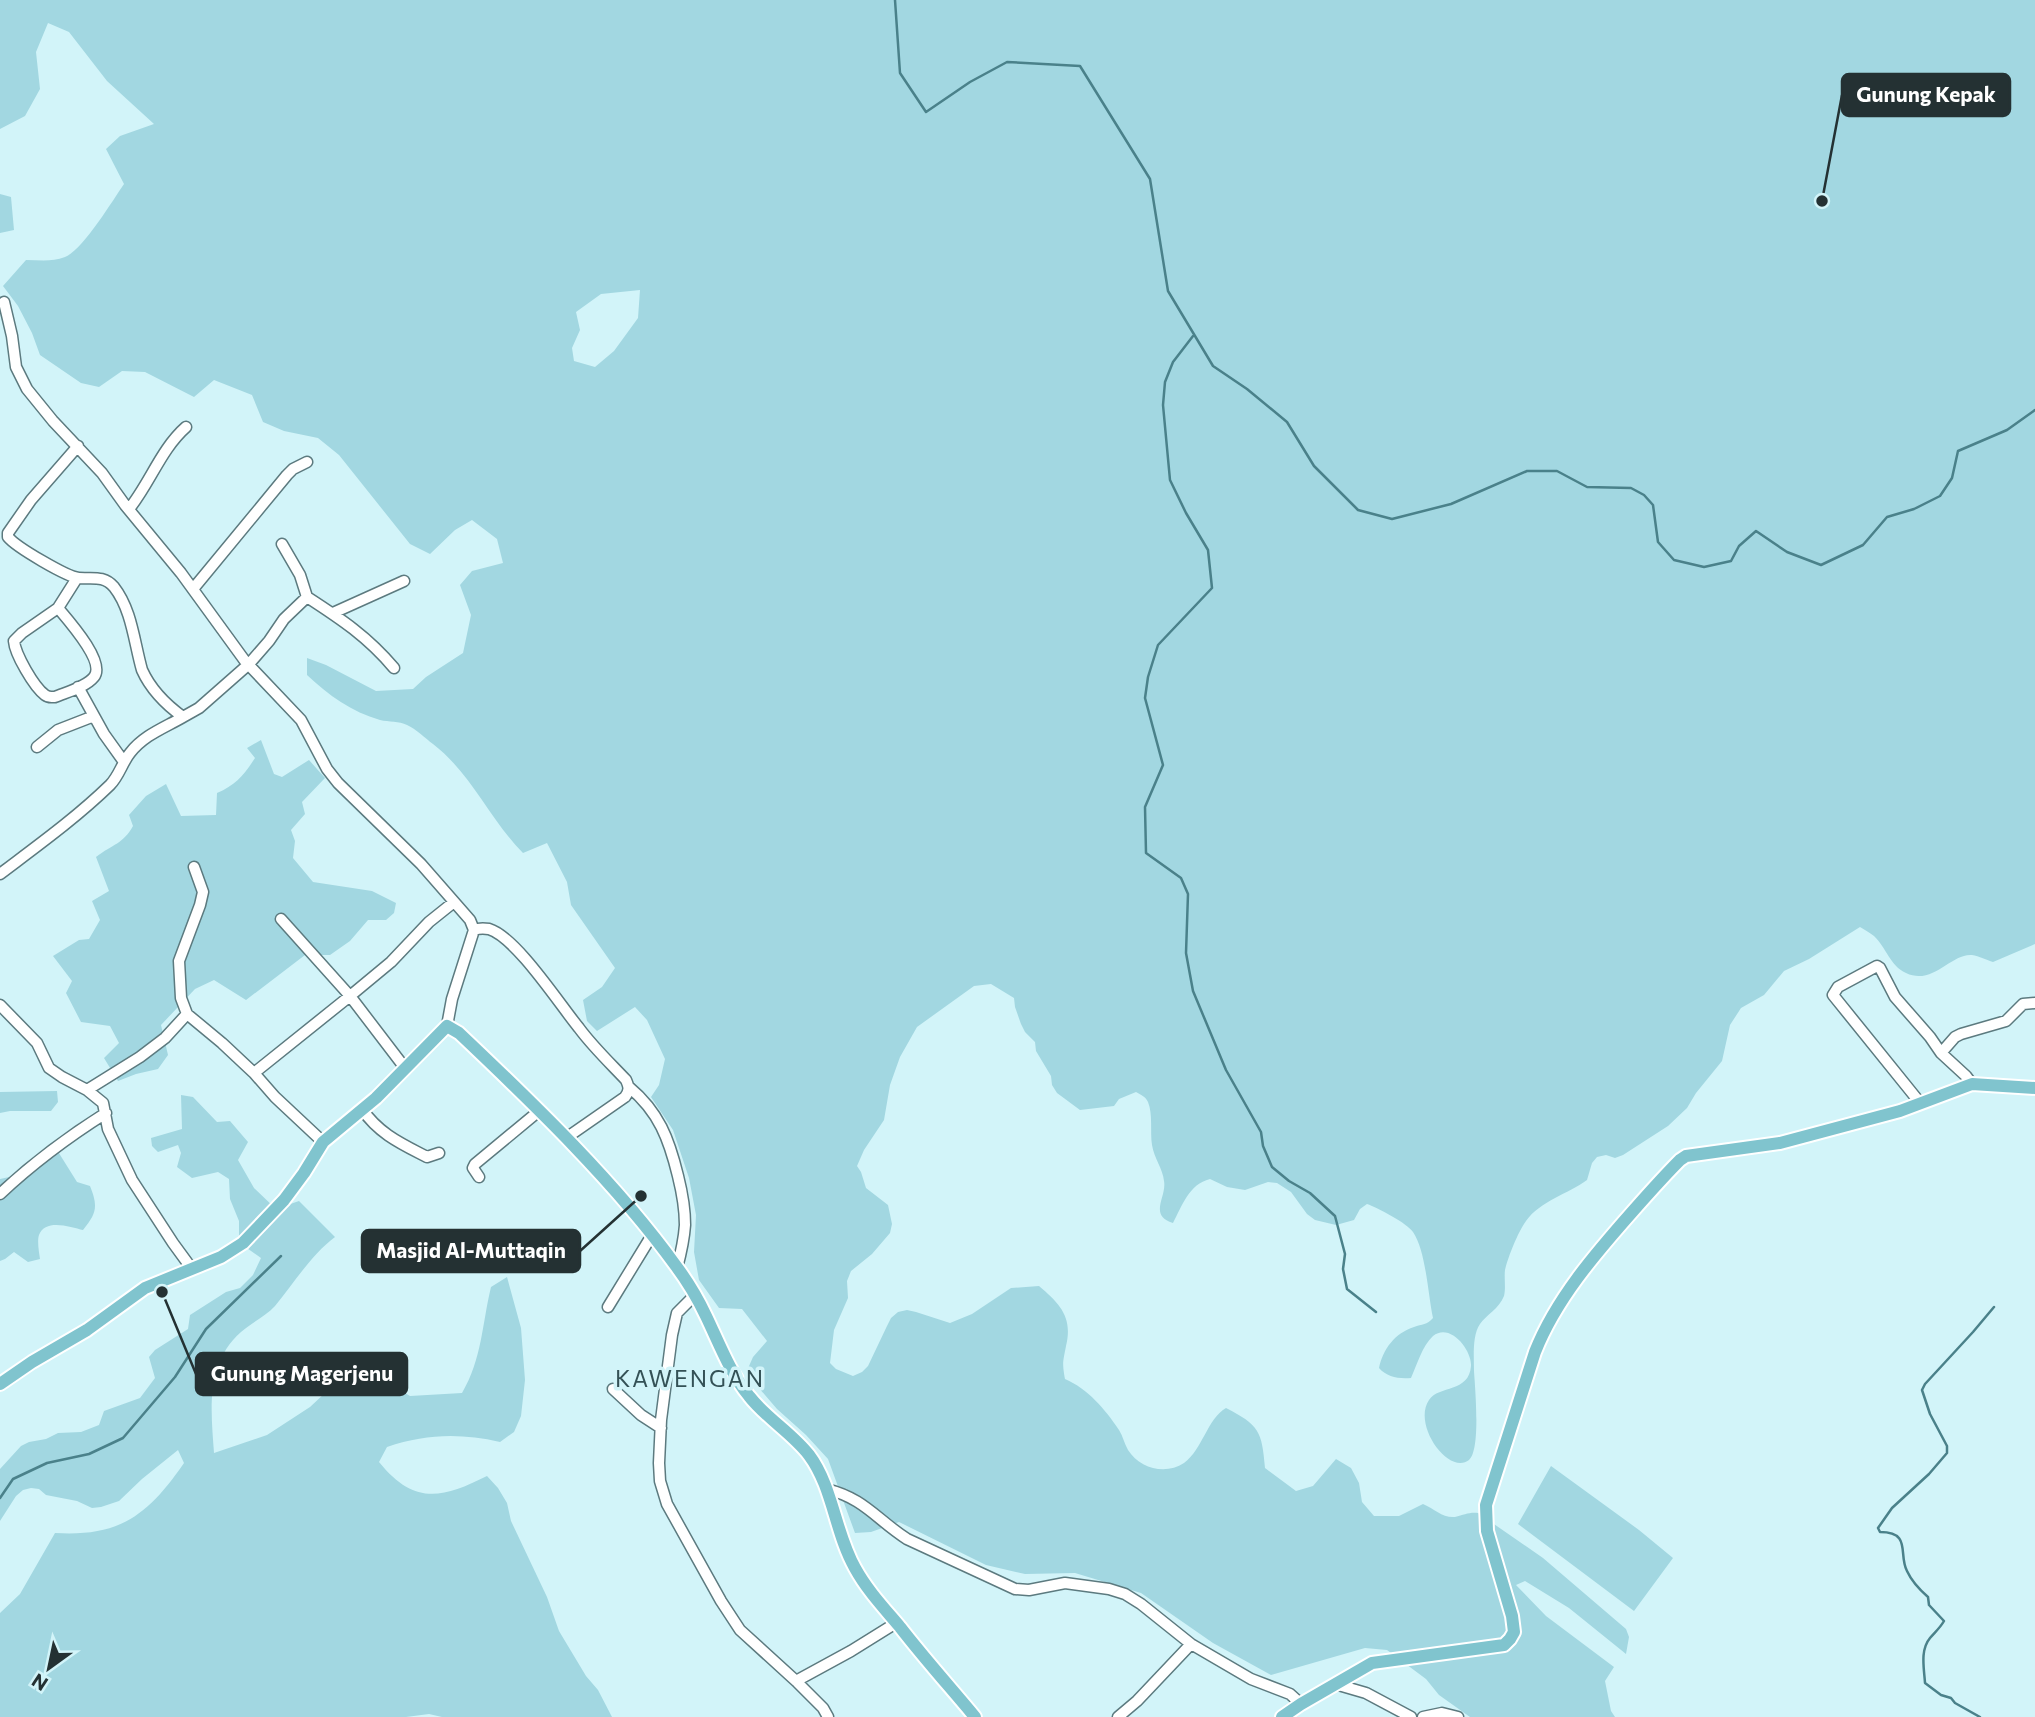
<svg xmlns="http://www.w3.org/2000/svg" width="2035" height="1717" viewBox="0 0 2035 1717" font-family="Commissioner,sans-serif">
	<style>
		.green { fill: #a2d7e1; fill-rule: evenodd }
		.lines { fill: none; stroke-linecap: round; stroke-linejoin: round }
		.stream { stroke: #4a818a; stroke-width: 2.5 }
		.minor-casing { stroke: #5c7a7f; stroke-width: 13 }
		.major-casing { stroke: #fff; stroke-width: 16 }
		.minor { stroke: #fff; stroke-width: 10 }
		.major { stroke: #80c4ce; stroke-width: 12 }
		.labels { text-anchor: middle; stroke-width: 7; stroke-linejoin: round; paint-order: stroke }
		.quarter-label { font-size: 23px; letter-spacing: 2px; fill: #345156; stroke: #d2f4f9 }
		.leader { fill: none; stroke: #243133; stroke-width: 2.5 }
		.callout-dot { fill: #243133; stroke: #d2f4f9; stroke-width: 2.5 }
		.callout { fill: #243133; stroke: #243133; stroke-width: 2.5 }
		.callout-label { font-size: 21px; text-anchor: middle; font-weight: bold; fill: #fff }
	</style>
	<rect width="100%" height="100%" fill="#d2f4f9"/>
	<!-- green -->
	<path class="green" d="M0 0H2035V944L1993 962C1987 960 1979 956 1972 955 1951 953 1933 986 1906 973 1890 966 1886 947 1874 936 1870 933 1865 930 1860 927L1809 959 1784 971 1764 995 1741 1008 1730 1025 1722 1061 1696 1093 1687 1108 1668 1126 1623 1155 1615 1158 1606 1155 1597 1157 1592 1163 1587 1180C1568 1194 1540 1201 1526 1221 1518 1232 1508 1257 1505 1270 1504 1278 1506 1288 1504 1296 1499 1309 1486 1315 1480 1324 1472 1335 1474 1358 1474 1371 1475 1387 1481 1450 1469 1460 1449 1476 1412 1425 1429 1400 1439 1385 1469 1393 1471 1366 1472 1350 1450 1322 1433 1336 1422 1346 1417 1365 1411 1378 1398 1379 1387 1377 1379 1368 1383 1349 1395 1333 1414 1327 1422 1324 1427 1325 1433 1318 1428 1295 1426 1251 1413 1232 1407 1223 1378 1208 1367 1204L1360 1209 1354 1220 1336 1225 1315 1220 1307 1214 1291 1192 1277 1183 1268 1182 1245 1190 1227 1187 1210 1179C1189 1184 1182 1206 1173 1223 1148 1215 1167 1197 1164 1181 1163 1169 1154 1158 1152 1145 1150 1132 1153 1114 1148 1102 1145 1096 1141 1095 1136 1092L1119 1099 1114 1106 1080 1110 1057 1093 1052 1085 1051 1076 1036 1051 1035 1042 1025 1032 1021 1024 1015 1007 1014 998 991 984 974 986 917 1027 900 1057 890 1085 884 1120 864 1150 857 1166 861 1172 866 1188 888 1205 892 1224 890 1233 872 1254 851 1271 847 1281 848 1298 834 1330 830 1363 836 1369 853 1376 862 1372 868 1366 887 1326 891 1318 898 1312 907 1310 916 1312 950 1323 972 1314 1011 1288 1039 1286C1060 1304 1073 1317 1066 1346 1063 1362 1062 1362 1065 1379 1088 1389 1105 1409 1119 1430 1123 1436 1124 1443 1128 1450 1140 1469 1166 1475 1184 1463 1203 1449 1207 1419 1226 1408 1259 1425 1262 1431 1265 1468L1296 1491 1313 1486 1336 1459 1351 1468 1359 1483 1362 1502 1374 1516H1399L1423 1504C1435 1509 1442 1518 1455 1517 1464 1515 1469 1512 1478 1513L1543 1558 1626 1629 1629 1637 1626 1654 1569 1608 1525 1581 1516 1585 1546 1616 1614 1667 1605 1681 1611 1711 1615 1717H1470L1439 1695 1426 1679 1387 1650 1365 1648 1271 1675 1213 1643 1141 1593 1075 1573 1025 1574 986 1565 899 1522 871 1532 855 1533 828 1459 806 1435 777 1409 746 1373 753 1357 767 1341 742 1309 719 1308 699 1280 694 1252 696 1215 689 1178 673 1130 651 1097 659 1085 665 1059 647 1020 635 1007 597 1031 587 1021 583 1000 602 987 615 968 571 905 567 882 547 843 523 853C490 820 471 773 433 744 425 738 416 729 407 725 399 721 389 722 380 720 352 712 328 695 307 675V658L326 665 376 691 413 689 426 677 463 653 471 615 460 585 472 571 503 563 497 539 472 520 455 530 430 554 410 544 339 455 318 438 284 431 263 422 252 395 214 380 194 397 145 372 122 371 99 387 81 383 40 355 32 333 18 306 3 286 26 260C40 260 52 262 65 257 82 251 113 200 124 184L106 149 120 136 154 124 107 81 69 32 48 23 36 52 40 89 25 116 0 129ZM640 290 638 318 614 351 595 367 574 361 572 348 580 330 576 312 601 294Z
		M0 194 11 197 14 230 0 233Z
		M261 740 274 774 282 777 309 760 325 778 302 802 305 814 291 830 295 841 293 858 313 882 372 891 396 903 394 913 386 920H368L350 941 330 955H305L246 1000 214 980 195 989 161 1025 168 1055 158 1069 136 1074 118 1081 104 1058 119 1043 110 1026 81 1022 66 993 72 981 53 956 79 940 89 939 100 920 92 901 109 891 96 857C113 844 123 844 133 826L129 815 146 796 166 784 181 816 216 815 217 793C236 785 244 775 255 758L247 748Z
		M57 1091 58 1102 51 1111H10L0 1113V1092Z
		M181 1095 193 1097 217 1122 230 1121 248 1142 238 1160 254 1188 276 1209 299 1201 335 1237C311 1255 294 1283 275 1306 266 1316 251 1323 241 1332 205 1364 211 1410 214 1453L267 1435 310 1407 325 1393 342 1385 360 1380 377 1381 395 1387 410 1396 462 1393C482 1359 482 1324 491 1287L507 1277 521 1328 525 1380 521 1416 514 1432 500 1442C460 1433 426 1434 387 1447L379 1462C414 1505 441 1499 487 1476L498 1488 507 1503 511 1521 547 1597 559 1631 586 1676 598 1690 612 1717H442L429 1714 406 1717H0V1613L20 1594 55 1533C120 1537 148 1515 184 1463L178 1450 142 1479 119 1501 101 1507 92 1508 77 1501 46 1495 39 1489 31 1488 23 1490 16 1496 0 1521V1469L21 1446 29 1442 46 1439 58 1433 81 1432 99 1425 104 1411 140 1398 155 1378 149 1357 155 1350 188 1329 190 1315 226 1292 240 1288 253 1275 261 1258 244 1246 239 1238V1221L230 1199 229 1179 218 1172 192 1178 177 1167 181 1153 178 1145 158 1152 152 1146 151 1138 182 1129Z
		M57 1150 77 1182 90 1186C98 1206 97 1213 83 1230 71 1227 45 1218 39 1235 37 1241 39 1252 40 1259L28 1262 14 1252 5 1259 0 1261V1179L28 1173Z
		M1551 1466 1639 1530 1673 1558 1634 1611 1518 1524Z"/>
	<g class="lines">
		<!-- stream -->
		<path class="stream" d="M895 0 900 73 926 112 970 82 1007 62 1080 66 1150 179 1168 291 1213 366 1247 389 1287 422 1314 466 1358 510 1392 519 1451 504 1527 471H1557L1587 487 1631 488 1644 495 1653 505 1658 542 1674 560 1704 567 1731 561 1739 546 1756 531 1787 552 1821 565 1863 545 1887 517 1914 509 1940 496 1952 478 1958 451 2007 430 2035 410
			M1193 336 1173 362 1165 382 1163 405 1170 480 1186 513 1208 550 1212 588 1158 645 1148 677 1145 698 1163 765 1145 807 1146 853 1181 878 1188 894 1186 953 1193 991 1226 1070 1261 1132 1263 1146 1272 1167 1289 1181 1310 1193 1335 1216 1345 1254 1343 1269 1347 1289 1376 1312
			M0 1498 13 1479 47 1463 89 1454 123 1438 175 1377 206 1329 281 1256
			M1980 1717 1955 1703 1951 1698 1941 1695 1925 1683C1924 1668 1920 1650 1930 1638 1935 1632 1940 1628 1944 1621L1929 1605 1928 1597C1920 1590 1912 1582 1907 1571 1898 1554 1912 1532 1880 1532L1878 1528 1892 1508 1929 1474 1947 1453V1446L1930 1414 1922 1390 1925 1384 1973 1332 1994 1307"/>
		<defs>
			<path id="minor" d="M4 302 12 336 16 367 27 389 53 421 102 473 125 505 181 573 245 661 301 720 327 769 338 783 421 864 470 920 474 930 452 999 447 1026
				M129 509C150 483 161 449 186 427
				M282 544 300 575 307 597C341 619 368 637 394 668
				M193 589 287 475 293 469 307 462
				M58 608C68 620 106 662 94 677 86 687 67 692 55 697 50 697 49 698 45 695 34 687 15 654 14 641L22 633 58 608 77 578
				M333 613 404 581
				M78 687 104 734 124 762
				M183 717 199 708 249 664 269 641 284 619 307 597
				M37 747 58 730 94 716
				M194 867 203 892 200 905 179 961 181 998 187 1014 222 1043 254 1073 275 1097 323 1142
				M0 874C37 846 76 818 110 785 119 776 122 763 130 753 144 735 164 728 183 717 165 704 151 690 142 670 134 642 132 610 114 587 104 575 92 579 79 578 67 577 16 547 8 537V533L31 500 78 446
				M281 919 350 996 391 962 429 922 454 902
				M474 930C479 928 483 928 489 929 516 937 560 1005 579 1028 593 1047 610 1063 626 1080 629 1087 630 1090 625 1097L566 1138
				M0 1005 37 1043 49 1068 62 1077 87 1090 103 1103 108 1129 132 1180 173 1243 192 1269
				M1941 1053 1955 1037 1961 1034 2006 1021 2023 1004 2035 1003
				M254 1073 350 996 405 1068
				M629 1087C659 1112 669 1139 678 1176 682 1192 685 1208 685 1225 684 1239 681 1253 677 1268
				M87 1090 140 1057 165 1038 187 1014
				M1921 1104 1833 995 1838 987 1877 966 1880 968 1895 997 1930 1037 1941 1053 1966 1076 1972 1084
				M362 1109C379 1134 402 1144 427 1157L439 1153
				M479 1177 473 1168 475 1164 539 1111
				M0 1194C33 1163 68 1137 106 1113
				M695 1295 677 1313 672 1335 661 1420 659 1463 660 1481 667 1504 721 1601 740 1630 796 1681 823 1708 828 1717
				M608 1307 652 1235
				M613 1389 641 1415 661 1428
				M826 1489C864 1498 876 1519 907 1539L1015 1589 1029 1590 1065 1583 1109 1589 1125 1594 1141 1604 1191 1644 1251 1679 1290 1694 1301 1704
				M796 1681 851 1651 896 1623
				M1335 1684 1366 1693 1411 1717
				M1118 1717 1137 1701 1191 1644
				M1423 1717 1442 1713 1458 1717"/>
			<path id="major" d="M0 1384 32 1362 87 1330 145 1288 221 1257 243 1243 284 1200 304 1173 323 1142 376 1098 447 1026 459 1033C534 1104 616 1183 676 1266 688 1282 698 1299 706 1316 719 1343 730 1373 749 1396 766 1418 792 1433 809 1455 833 1487 835 1533 855 1568 867 1590 884 1608 900 1627 924 1658 950 1687 975 1717
				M1282 1717 1301 1704 1372 1663 1504 1645 1510 1639 1514 1632 1512 1616 1487 1531 1486 1505 1535 1352C1556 1299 1595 1254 1633 1211 1648 1194 1664 1176 1680 1160L1686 1156 1780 1143 1900 1111 1972 1084 2035 1088"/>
		</defs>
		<!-- minor casing -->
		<use href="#minor" class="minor-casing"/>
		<!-- major casing -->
		<use href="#major" class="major-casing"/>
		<!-- minor -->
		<use href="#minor" class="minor"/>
		<!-- major -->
		<use href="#major" class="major"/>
	</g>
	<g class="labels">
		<!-- quarter labels -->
		<g class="quarter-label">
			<text x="690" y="1387">KAWENGAN</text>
		</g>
	</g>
	<!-- callouts -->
	<path class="leader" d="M1822 201L1842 95M641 1196L580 1251M162 1292L196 1374"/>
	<g class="callout-dot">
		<circle cx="1822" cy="201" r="7"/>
		<circle cx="641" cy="1196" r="7"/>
		<circle cx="162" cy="1292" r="7"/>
	</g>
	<g class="callout">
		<rect x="1842" y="74" width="168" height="42" rx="7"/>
		<rect x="362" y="1230" width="218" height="42" rx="7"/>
		<rect x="196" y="1353" width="211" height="42" rx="7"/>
	</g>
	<g class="callout-label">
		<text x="1926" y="102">Gunung Kepak</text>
		<text x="471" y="1258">Masjid Al-Muttaqin</text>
		<text x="302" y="1381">Gunung Magerjenu</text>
	</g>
	<!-- north arrow -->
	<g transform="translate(49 1668) rotate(213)" stroke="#d2f4f9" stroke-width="5" paint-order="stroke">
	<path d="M0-5L12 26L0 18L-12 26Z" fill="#243133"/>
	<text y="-10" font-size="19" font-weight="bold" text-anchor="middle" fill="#243133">N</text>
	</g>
</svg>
